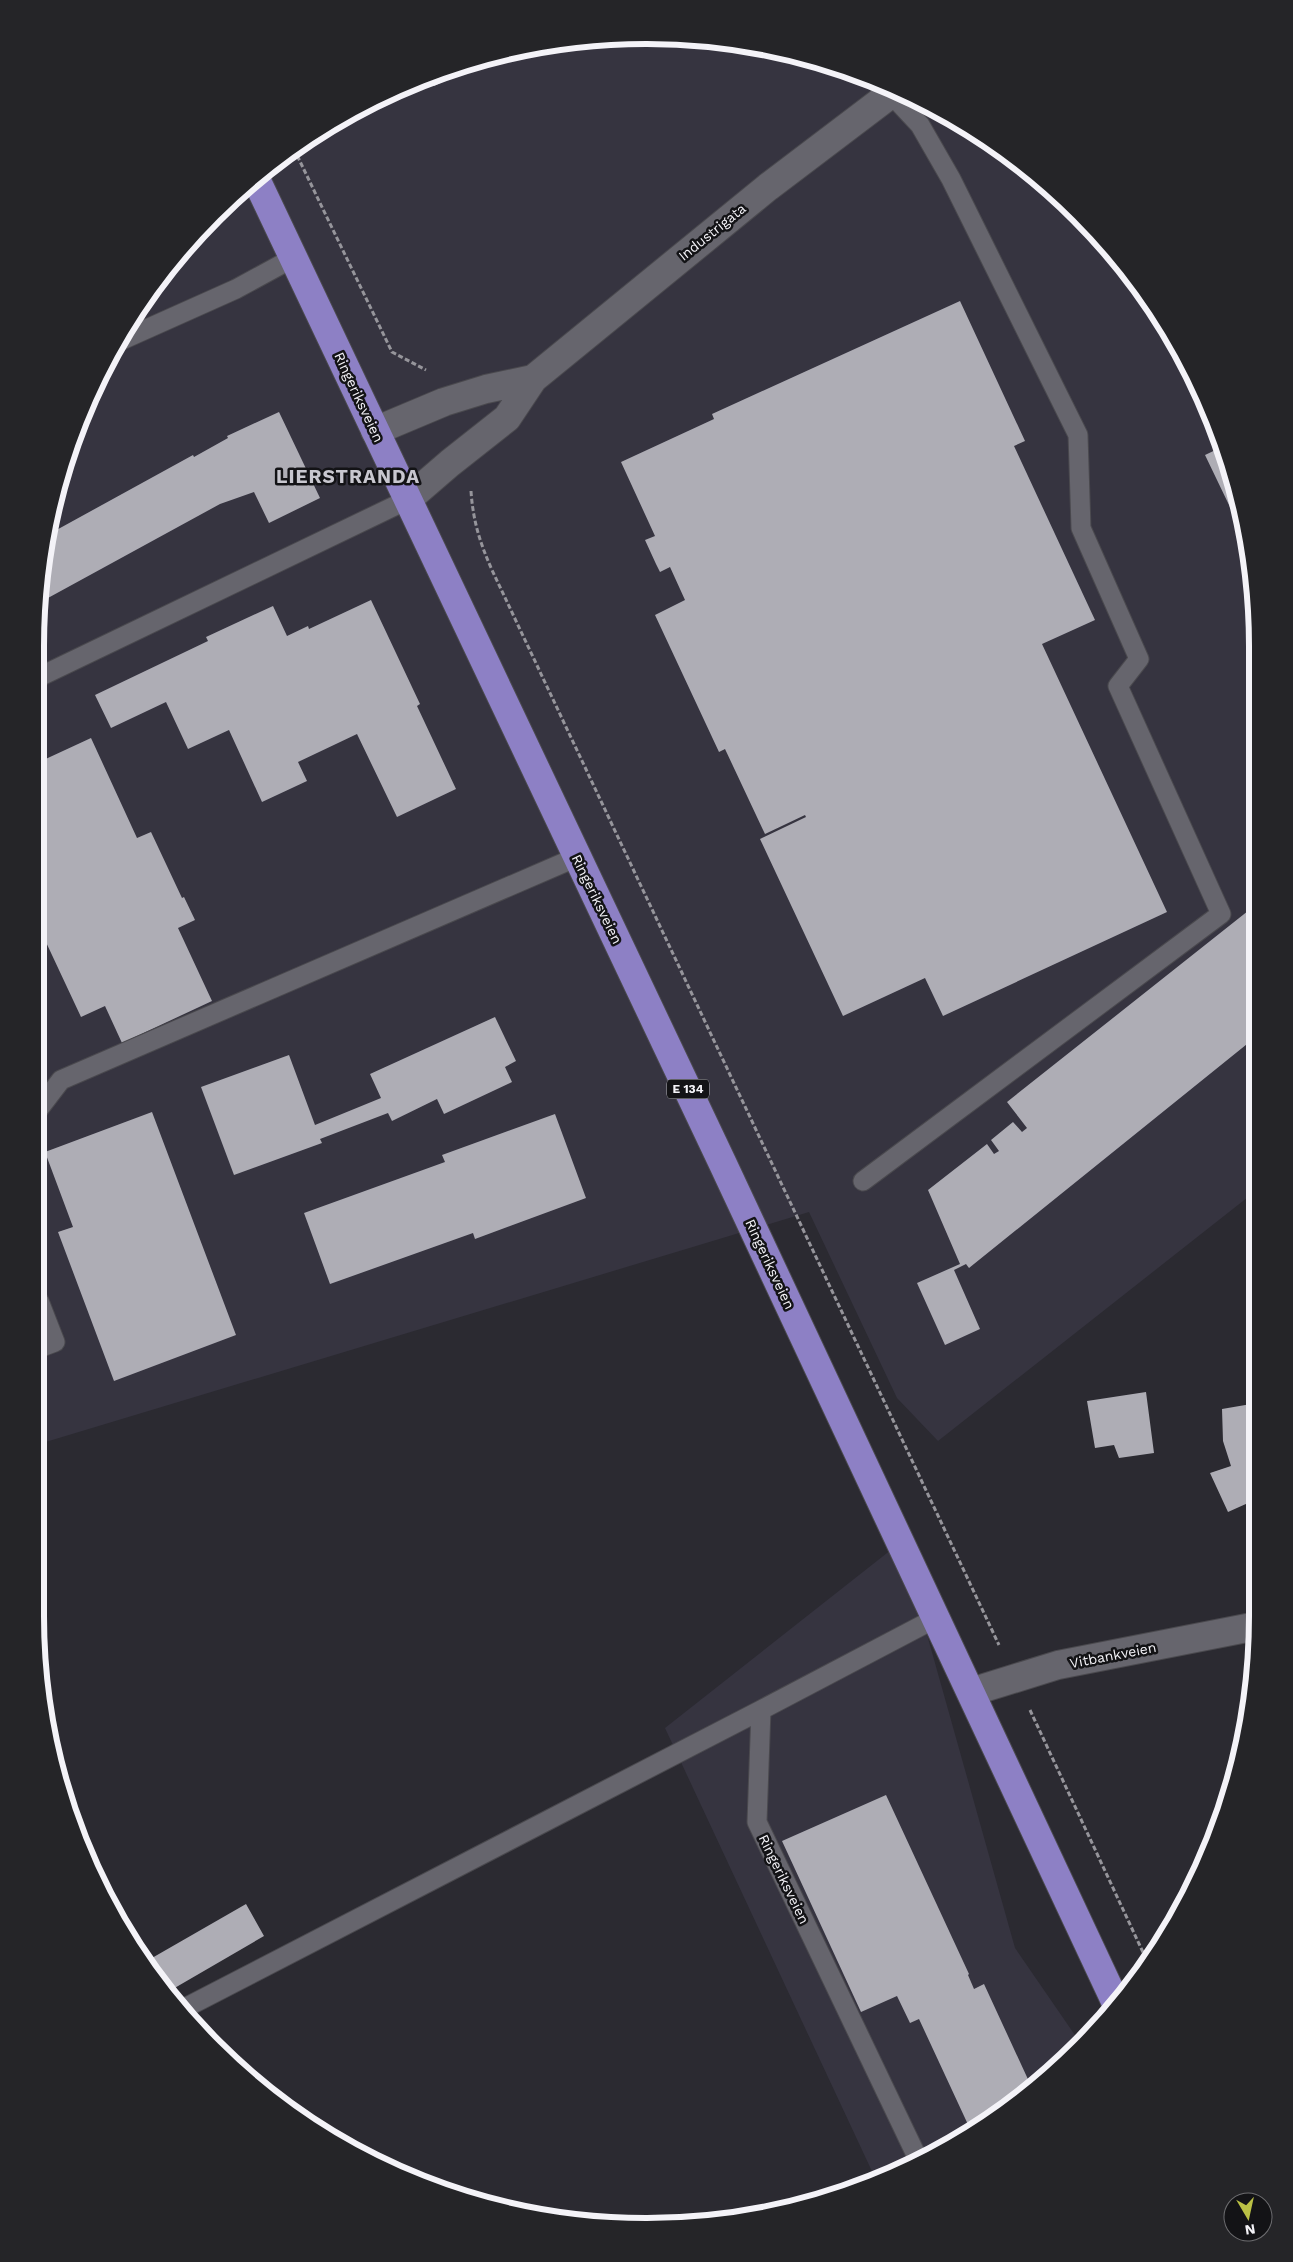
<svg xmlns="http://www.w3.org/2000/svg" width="1293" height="2262" viewBox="0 0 1293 2262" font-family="'Work Sans',sans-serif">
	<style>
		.built { fill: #363440 }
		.building { fill: #aeadb5 }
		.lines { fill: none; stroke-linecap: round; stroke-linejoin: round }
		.lane-casing { stroke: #4a494e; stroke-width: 21 }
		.street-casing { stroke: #4a494e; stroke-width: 30 }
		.highway-casing { stroke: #4a494e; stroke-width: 30 }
		.path { stroke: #96959b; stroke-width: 3; stroke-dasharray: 5 2.5; stroke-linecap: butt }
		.lane { stroke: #66656d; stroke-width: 19 }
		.street { stroke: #66656d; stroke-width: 28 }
		.highway { stroke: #8d80c5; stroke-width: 28 }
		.labels { text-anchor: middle; stroke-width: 5; stroke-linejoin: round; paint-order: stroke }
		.shield { fill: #131316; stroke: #b0b0b4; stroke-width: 1 }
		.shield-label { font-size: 12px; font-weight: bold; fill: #f4f3f8 }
		.street-label { font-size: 14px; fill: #f4f3f8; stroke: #131316 }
		.district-label { font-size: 19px; font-weight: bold; letter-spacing: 1px; fill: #c8c7cf; stroke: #131316 }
		.rim { fill: none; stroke: #f4f3f8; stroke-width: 6 }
	</style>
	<rect width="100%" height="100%" fill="#2b2a31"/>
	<!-- built -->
	<path class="built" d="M646 35 766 47 880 81 986 138 1079 214 1176 340 1226 450 1257 606V1190L938 1441 897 1398 809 1212 39 1444 36 606 68 450 138 307 214 214 307 138 412 82 527 47Z
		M901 1542 1015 1948 1079 2041 1049 2075 953 2145 877 2182 665 1728Z"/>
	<!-- building -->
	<path class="building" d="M495 57 434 86 429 77Z
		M960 301 1025 441 1014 446 1095 620 1042 644 1167 912 943 1016 925 978 843 1016 760 839 806 817 805 815 765 834 725 749 719 752 655 615 685 600 670 567 660 572 656 564 645 540 655 536 621 462 714 419 712 414Z
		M279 412 320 498 269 523 254 492 220 504 37 604 51 533 193 455 194 457 228 438 227 436Z
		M1224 446 1226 450 1241 530 1205 455Z
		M371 600 420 704 417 706 456 789 397 817 357 734 298 762 307 781 262 802 229 730 188 749 166 702 111 728 95 695 208 641 206 637 273 606 287 636 308 626 309 629Z
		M91 738 137 838 151 832 182 898 184 897 195 920 178 928 212 1001 122 1043 105 1006 81 1017 37 923V763Z
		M1253 907 1257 912V1036L969 1268 966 1264 954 1270 980 1329 945 1345 917 1283 960 1264 928 1190 987 1144 994 1154 999 1151 991 1140 1013 1122 1022 1132 1027 1128 1007 1102Z
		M495 1017 516 1061 505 1067 512 1082 444 1114 437 1099 392 1121 388 1113 320 1139 322 1143 234 1175 201 1087 289 1055 315 1125 381 1098 370 1074Z
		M152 1112 236 1335 114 1381 58 1232 73 1227 45 1152Z
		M555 1114 586 1198 475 1239 473 1233 330 1284 304 1213 445 1162 442 1155Z
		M1146 1392 1154 1453 1119 1458 1114 1445 1095 1448 1087 1401Z
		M1257 1403V1499L1228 1512 1210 1473 1231 1466 1223 1441 1222 1409Z
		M886 1795 969 1974 968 1975 974 1989 984 1984 1032 2088 971 2131 919 2019 910 2023 897 1996 861 2012 782 1841Z
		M246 1904 264 1936 166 1993 145 1962Z"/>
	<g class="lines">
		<defs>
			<path id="lane" d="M122 340 236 289 293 258
				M37 678 407 500
				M38 1110 61 1080 577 857
				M863 1181 1221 914 1118 686 1139 659 1081 528 1078 435 951 179 920 125 891 94
				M39 1301 55 1342 39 1348
				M181 2010 761 1710
				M919 2161 757 1822 761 1710 936 1618"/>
			<path id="street" d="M375 431 444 402 486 389 533 379
				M407 500 450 463 507 418 533 379 768 187 896 90
				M971 1692 1058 1665 1257 1626"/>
			<path id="highway" d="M256 179 722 1162 1115 2001"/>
		</defs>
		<!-- lane casing -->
		<use href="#lane" class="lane-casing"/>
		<!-- street casing -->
		<use href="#street" class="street-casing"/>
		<!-- highway casing -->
		<use href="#highway" class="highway-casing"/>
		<!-- path -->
		<path class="path" d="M294 149 392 352 426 370
			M471 491C473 521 480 543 492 570L999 1645
			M1030 1710 1148 1963"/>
		<!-- lane -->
		<use href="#lane" class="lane"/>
		<!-- street -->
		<use href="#street" class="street"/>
		<!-- highway -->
		<use href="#highway" class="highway"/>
	</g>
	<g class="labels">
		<!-- shield labels -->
		<rect class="shield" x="667" y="1079.5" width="42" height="19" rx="4"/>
		<g class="shield-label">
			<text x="688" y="1093">E 134</text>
		</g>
		<!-- street labels -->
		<g class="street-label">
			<text transform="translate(712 232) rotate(-39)" y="5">Industrigata</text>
			<text transform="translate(359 397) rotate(65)" y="5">Ringeriksveien</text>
			<text transform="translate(597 899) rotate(64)" y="5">Ringeriksveien</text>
			<text transform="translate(770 1264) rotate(65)" y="5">Ringeriksveien</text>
			<text transform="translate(1113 1655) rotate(-11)" y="5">Vitbankveien</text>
			<text transform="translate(784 1879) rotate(64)" y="5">Ringeriksveien</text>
		</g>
		<!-- district labels -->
		<g class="district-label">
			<text x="348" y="483">LIERSTRANDA</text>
		</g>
	</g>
	<!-- crop -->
	<path d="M0 0H1293V2262H0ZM646 44H647A602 602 0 0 1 1249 646V1616A602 602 0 0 1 647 2218H646A602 602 0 0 1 44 1616V646A602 602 0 0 1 646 44Z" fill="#252528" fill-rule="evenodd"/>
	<path class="rim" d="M646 44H647A602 602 0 0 1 1249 646V1616A602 602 0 0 1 647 2218H646A602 602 0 0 1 44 1616V646A602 602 0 0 1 646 44Z"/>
	<!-- north arrow -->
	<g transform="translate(1248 2217) rotate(171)"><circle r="24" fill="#131316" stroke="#6d6d70"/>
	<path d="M0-4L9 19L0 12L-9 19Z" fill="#bac045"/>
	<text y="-8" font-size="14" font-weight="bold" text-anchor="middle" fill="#f4f3f8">N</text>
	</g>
</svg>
